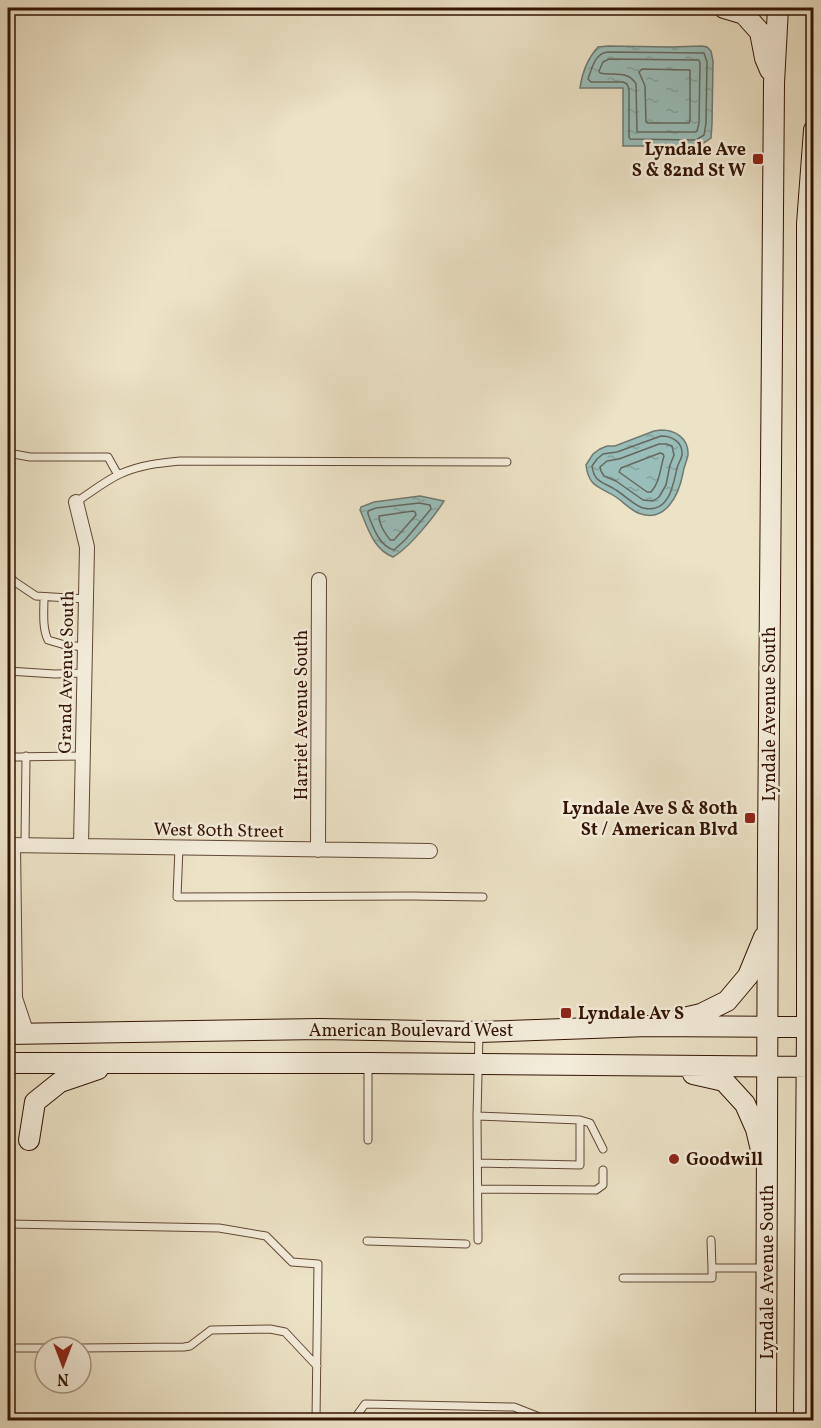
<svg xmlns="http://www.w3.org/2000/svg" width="821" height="1428" viewBox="0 0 821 1428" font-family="Vollkorn,serif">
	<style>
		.water { fill: url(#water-ripples); stroke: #707970; stroke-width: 1.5 }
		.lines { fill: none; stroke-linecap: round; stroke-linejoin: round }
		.shore { stroke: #66685e; stroke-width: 1.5 }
		.lane-casing { stroke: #614734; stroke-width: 9 }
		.street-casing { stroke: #614734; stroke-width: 16 }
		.secondary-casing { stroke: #331303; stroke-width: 22 }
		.lane { stroke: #f3ecda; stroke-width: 7 }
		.street { stroke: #f3ecda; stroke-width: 14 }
		.secondary { stroke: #f3ecda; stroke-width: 20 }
		.poi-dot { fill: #8f2418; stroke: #f3ecda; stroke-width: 2 }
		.labels { text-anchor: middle; stroke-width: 5; stroke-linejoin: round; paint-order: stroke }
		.poi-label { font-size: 18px; font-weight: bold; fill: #331303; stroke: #f3ecda; text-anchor: end }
		.street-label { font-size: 18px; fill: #331303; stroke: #f3ecda }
	</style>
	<defs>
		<pattern id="water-ripples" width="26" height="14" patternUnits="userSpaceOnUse" patternTransform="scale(1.5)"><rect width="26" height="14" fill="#99bdb9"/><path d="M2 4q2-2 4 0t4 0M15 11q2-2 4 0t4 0" fill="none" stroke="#84a29d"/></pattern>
	</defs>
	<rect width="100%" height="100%" fill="#ece2c6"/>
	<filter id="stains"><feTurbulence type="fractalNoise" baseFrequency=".00333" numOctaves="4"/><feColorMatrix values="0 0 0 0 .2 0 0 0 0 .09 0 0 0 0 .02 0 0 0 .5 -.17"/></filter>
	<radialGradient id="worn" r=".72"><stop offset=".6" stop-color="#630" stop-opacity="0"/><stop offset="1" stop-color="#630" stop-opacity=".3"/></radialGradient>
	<!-- water -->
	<path class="water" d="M608 46 671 47 702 46 707 47 711 51 713 61 712 124 711 138 702 144 698 146H623V88H580C582 73 588 58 598 47Z
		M661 430C675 430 689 438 688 455 687 461 684 466 683 473 679 494 666 524 638 513 632 511 622 501 616 497 599 486 589 488 586 465L593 454 600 449 607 446H615L654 431Z
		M420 496 444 501C434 517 409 548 393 557 373 549 368 528 360 510L361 507 374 502Z"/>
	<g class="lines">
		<!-- shore -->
		<path class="shore" d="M608 52 704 53 707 62 706 123 704 135 696 140 630 139 629 137V89L627 84 623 82H591L588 79C592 68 595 53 608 52Z
			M609 59 699 60 700 63 699 123 697 131 695 132H637L636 84C628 70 614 76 600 73L599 71 603 62Z
			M642 69 690 70V120L689 123H648L646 122 645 86 639 72Z
			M661 436C672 436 683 442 682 455 681 460 678 464 677 468 673 486 669 514 643 508 635 506 624 495 616 490 604 482 594 483 592 466L597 459 603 454 617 452Z
			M659 444H666L672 446 674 455 670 465 666 485 659 497 653 501 643 500 616 481 604 476 601 471 600 467 607 461 619 459Z
			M660 453 663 454 664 456C660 469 660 482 651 492H647L619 472 621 468Z
			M419 503 430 505 431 509 405 540 394 550C379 546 373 527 368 514V511L376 508Z
			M413 511 415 512 416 515 394 540H390C385 533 379 525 379 516Z"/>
		<defs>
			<path id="lane" d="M8 453 30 457H108L118 475
				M76 502C90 493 105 481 120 474 140 465 159 463 180 461L507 462
				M8 575 15 582 36 596 86 599
				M44 597C44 610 42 628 48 640L65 645 85 647
				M8 671 55 674 84 673
				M8 757 83 756
				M25 845 26 756
				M179 847 177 897 411 896 483 897
				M477 1116 580 1120 590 1123 603 1149
				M368 1140V1064
				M478 1163 580 1165V1120
				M478 1189 596 1190 603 1185V1170
				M8 1224 219 1228 266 1236 292 1262 318 1264 316 1420
				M478 1240 477 1116 479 1034
				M711 1240 712 1268H764
				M367 1241 466 1244
				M623 1278H712V1268
				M8 1348H45
				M81 1348 184 1347 190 1346 211 1330 270 1329 285 1332 317 1366
				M355 1420V1418L365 1404 514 1407 547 1420
				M687 1420 694 1419"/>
			<path id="street" d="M76 502 87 547 81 845
				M8 845 430 851
				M318 850 319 580
				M15 998 27 1034
				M8 1026 15 998 13 845"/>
			<path id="secondary" d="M724 8 744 14 760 32 765 58 770 70
				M679 1019 701 1014 727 1001 748 976 764 937
				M8 1034 320 1029 479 1032 648 1026 814 1027
				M8 1063H368L814 1067
				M693 1074 724 1081 745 1104 756 1129 761 1150
				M29 1140 35 1102 60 1082 98 1069
				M766 1420 768 851 774 83 778 8
				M804 1420 807 1027V224L814 130"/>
		</defs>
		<!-- lane casing -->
		<use href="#lane" class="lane-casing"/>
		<!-- street casing -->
		<use href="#street" class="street-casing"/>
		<!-- secondary casing -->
		<use href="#secondary" class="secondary-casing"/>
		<!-- lane -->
		<use href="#lane" class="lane"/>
		<!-- street -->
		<use href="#street" class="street"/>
		<!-- secondary -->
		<use href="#secondary" class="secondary"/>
	</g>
	<!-- markers -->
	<g class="poi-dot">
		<rect x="752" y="153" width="12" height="12" rx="3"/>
		<rect x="744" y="812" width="12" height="12" rx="3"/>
		<rect x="560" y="1007" width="12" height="12" rx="3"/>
		<circle cx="674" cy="1159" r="6"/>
	</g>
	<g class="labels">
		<!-- poi labels -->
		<g class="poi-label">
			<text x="746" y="155">Lyndale Ave<tspan x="746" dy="21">S &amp; 82nd St W</tspan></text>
			<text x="738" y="814">Lyndale Ave S &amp; 80th<tspan x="738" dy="21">St / American Blvd</tspan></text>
			<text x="578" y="1019" text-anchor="start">Lyndale Av S</text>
			<text x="686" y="1165" text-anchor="start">Goodwill</text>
		</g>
		<!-- street labels -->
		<g class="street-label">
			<text transform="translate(66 672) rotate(-89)" y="6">Grand Avenue South</text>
			<text transform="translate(769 714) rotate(-90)" y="6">Lyndale Avenue South</text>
			<text transform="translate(301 715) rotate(-90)" y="6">Harriet Avenue South</text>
			<text transform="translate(219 830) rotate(1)" y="6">West 80th Street</text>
			<text x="411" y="1036">American Boulevard West</text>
			<text transform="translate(767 1272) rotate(-90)" y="6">Lyndale Avenue South</text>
		</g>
	</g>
	<!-- margin -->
	<rect width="821" height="1428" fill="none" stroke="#ece2c6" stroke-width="30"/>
	<rect x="9" y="9" width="803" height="1410" fill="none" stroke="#331303" stroke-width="3"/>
	<rect x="15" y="15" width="791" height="1398" fill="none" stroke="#331303" stroke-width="1.5"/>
	<!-- north arrow -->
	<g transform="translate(63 1365) rotate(180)"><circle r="28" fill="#f3ecda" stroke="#a69584" stroke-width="1.5"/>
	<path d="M0-4.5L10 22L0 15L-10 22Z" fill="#8f2418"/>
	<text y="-9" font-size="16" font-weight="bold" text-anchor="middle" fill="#331303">N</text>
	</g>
	<rect width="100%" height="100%" filter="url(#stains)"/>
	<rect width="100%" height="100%" fill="url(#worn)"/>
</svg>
